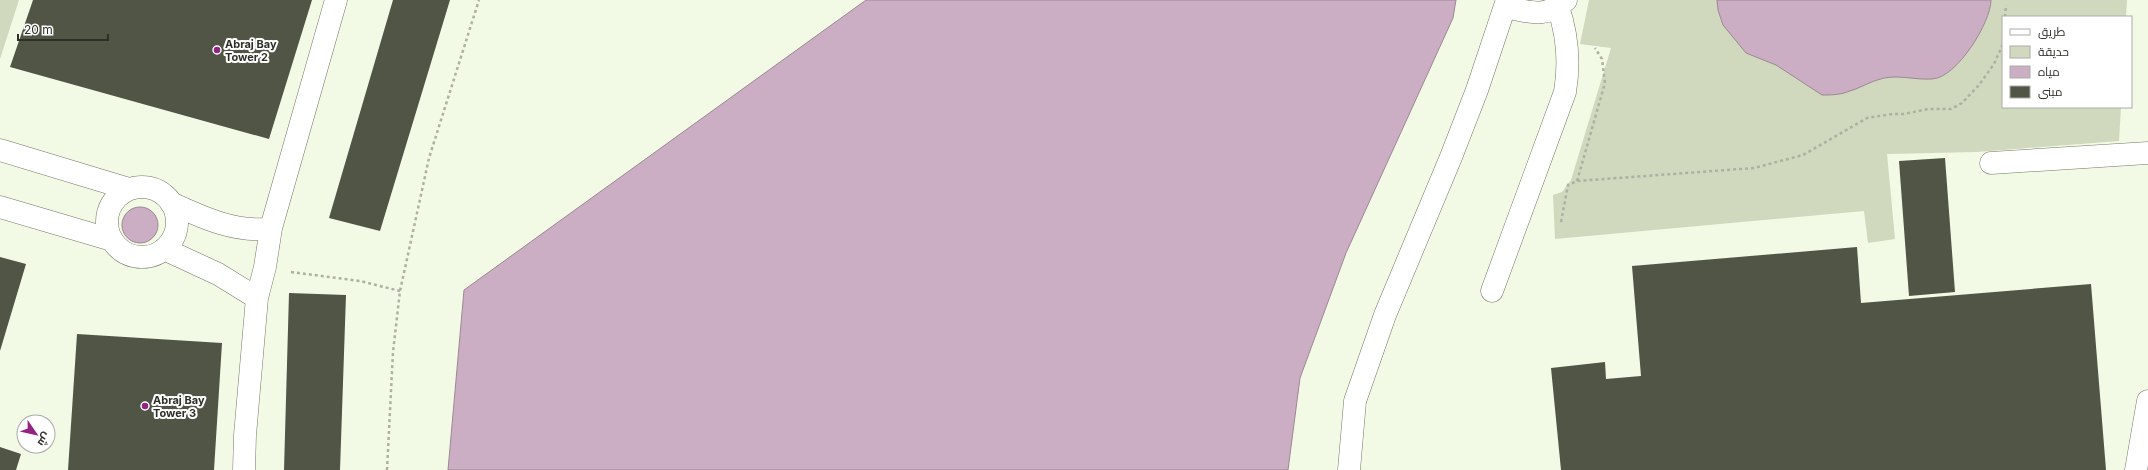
<svg xmlns="http://www.w3.org/2000/svg" width="2148" height="470" viewBox="0 0 2148 470" font-family="Inter,Cairo,sans-serif">
	<style>
		.green { fill: #d0d8bd }
		.water { fill: #cbaec3; stroke: #9c8894 }
		.building { fill: #505545 }
		.lines { fill: none; stroke-linecap: round; stroke-linejoin: round }
		.minor-casing { stroke: #727866; stroke-width: 23 }
		.path { stroke: #acb2a2; stroke-width: 2.5; stroke-dasharray: 3 3; stroke-linecap: butt }
		.minor { stroke: #fff; stroke-width: 22 }
		.poi-dot { fill: #932383; stroke: #fff; stroke-width: 1.5 }
		.labels { text-anchor: middle; stroke-width: 4; stroke-linejoin: round; paint-order: stroke }
		.poi-label { font-size: 11px; font-weight: bold; fill: #2d3028; stroke: #fff; text-anchor: start }
	</style>
	<rect width="100%" height="100%" fill="#f2f9e5"/>
	<!-- green -->
	<path class="green" d="M0 0H19L0 59Z
		M1589 0H2127L2126 17H2003V107H2121L2119 141 1976 152 1887 154 1895 239 1868 243 1864 211 1555 239 1553 195 1562 192 1571 180 1611 48 1580 44Z"/>
	<!-- water -->
	<path class="water" d="M866 0H1456L1453 18 1346 253 1300 378 1288 470H448L464 290Z
		M1717 0H1991C1991 22 1957 78 1932 79 1916 80 1900 75 1884 78 1870 81 1859 89 1847 92 1839 95 1830 95 1822 95L1776 65 1746 53 1723 25 1718 10Z
		M122 225a18 18 0 1 1 36 0a18 18 0 1 1-36 0Z"/>
	<!-- building -->
	<path class="building" d="M33 0H312L269 139 10 67Z
		M393 0H450L380 231 329 218Z
		M1945 158 1955 292 1909 296 1899 161Z
		M1857 247 1861 303 2091 284 2106 470H1561L1551 368 1605 362 1606 379 1641 376 1632 266Z
		M0 257 26 264 0 351Z
		M289 293 346 295 340 470H284Z
		M77 334 222 343 214 470H68Z
		M0 447 21 454 16 470H0Z"/>
	<g class="lines">
		<defs>
			<path id="minor" d="M1505 7C1530 12 1545 19 1566 0
				M0 150 129 189
				M1991 163 2148 153
				M107 222a35 35 0 1 1 70 0a35 35 0 1 1-70 0Z
				M171 203C201 217 238 234 271 228
				M0 207 112 240
				M164 249 218 274 257 298
				M1492 291 1565 92C1570 62 1568 36 1558 7
				M244 470 245 435 257 298 265 267 271 228 336 0
				M1349 470 1355 401 1385 315 1451 157 1477 90 1507 0
				M2136 470 2148 401"/>
		</defs>
		<!-- minor casing -->
		<use href="#minor" class="minor-casing"/>
		<!-- path -->
		<path class="path" d="M2005 17 2006 5
			M1577 181 1605 83 1602 59 1595 48
			M1561 222 1568 185 1577 181 1754 168 1803 155 1867 118 1892 114H1904L1928 109H1951L1962 103 1979 85 1994 64 2003 44
			M291 272 360 281 400 291
			M387 470 393 352 400 291 429 158 479 0"/>
		<!-- minor -->
		<use href="#minor" class="minor"/>
	</g>
	<!-- markers -->
	<g class="poi-dot">
		<circle cx="217" cy="50" r="4"/>
		<circle cx="145" cy="406" r="4"/>
	</g>
	<g class="labels">
		<!-- poi labels -->
		<g class="poi-label">
			<text x="225" y="48">Abraj Bay<tspan x="225" dy="13">Tower 2</tspan></text>
			<text x="153" y="404">Abraj Bay<tspan x="153" dy="13">Tower 3</tspan></text>
		</g>
	</g>
	<!-- legend -->
	<rect x="2002" y="16" width="130" height="92" fill="#ffffff" stroke="#abaca9"/>
	<rect x="2010" y="29" width="20" height="6" fill="#ffffff" stroke="#abaca9"/>
	<text x="2038" y="36" font-size="12" fill="#2d3028">طريق</text>
	<rect x="2010" y="46" width="20" height="12" fill="#d0d8bd" stroke="#abaca9"/>
	<text x="2038" y="56" font-size="12" fill="#2d3028">حديقة</text>
	<rect x="2010" y="66" width="20" height="12" fill="#cbaec3" stroke="#abaca9"/>
	<text x="2038" y="76" font-size="12" fill="#2d3028">مياه</text>
	<rect x="2010" y="86" width="20" height="12" fill="#505545" stroke="#abaca9"/>
	<text x="2038" y="96" font-size="12" fill="#2d3028">مبنى</text>
	<!-- north arrow -->
	<g transform="translate(36 434) rotate(124)"><circle r="19" fill="#ffffff" stroke="#abaca9"/>
	<path d="M0-3L7 15L0 10L-7 15Z" fill="#932383"/>
	<text y="-6" font-size="11" font-weight="bold" text-anchor="middle" fill="#2d3028">ش</text>
	</g>
	<!-- scale -->
	<path d="M18 34v6h90v-6" fill="none" stroke="#2d3028" stroke-width="2"/>
	<text x="24" y="34" font-size="12" fill="#2d3028" stroke="#ffffff" stroke-width="3" paint-order="stroke">20 m</text>
</svg>
